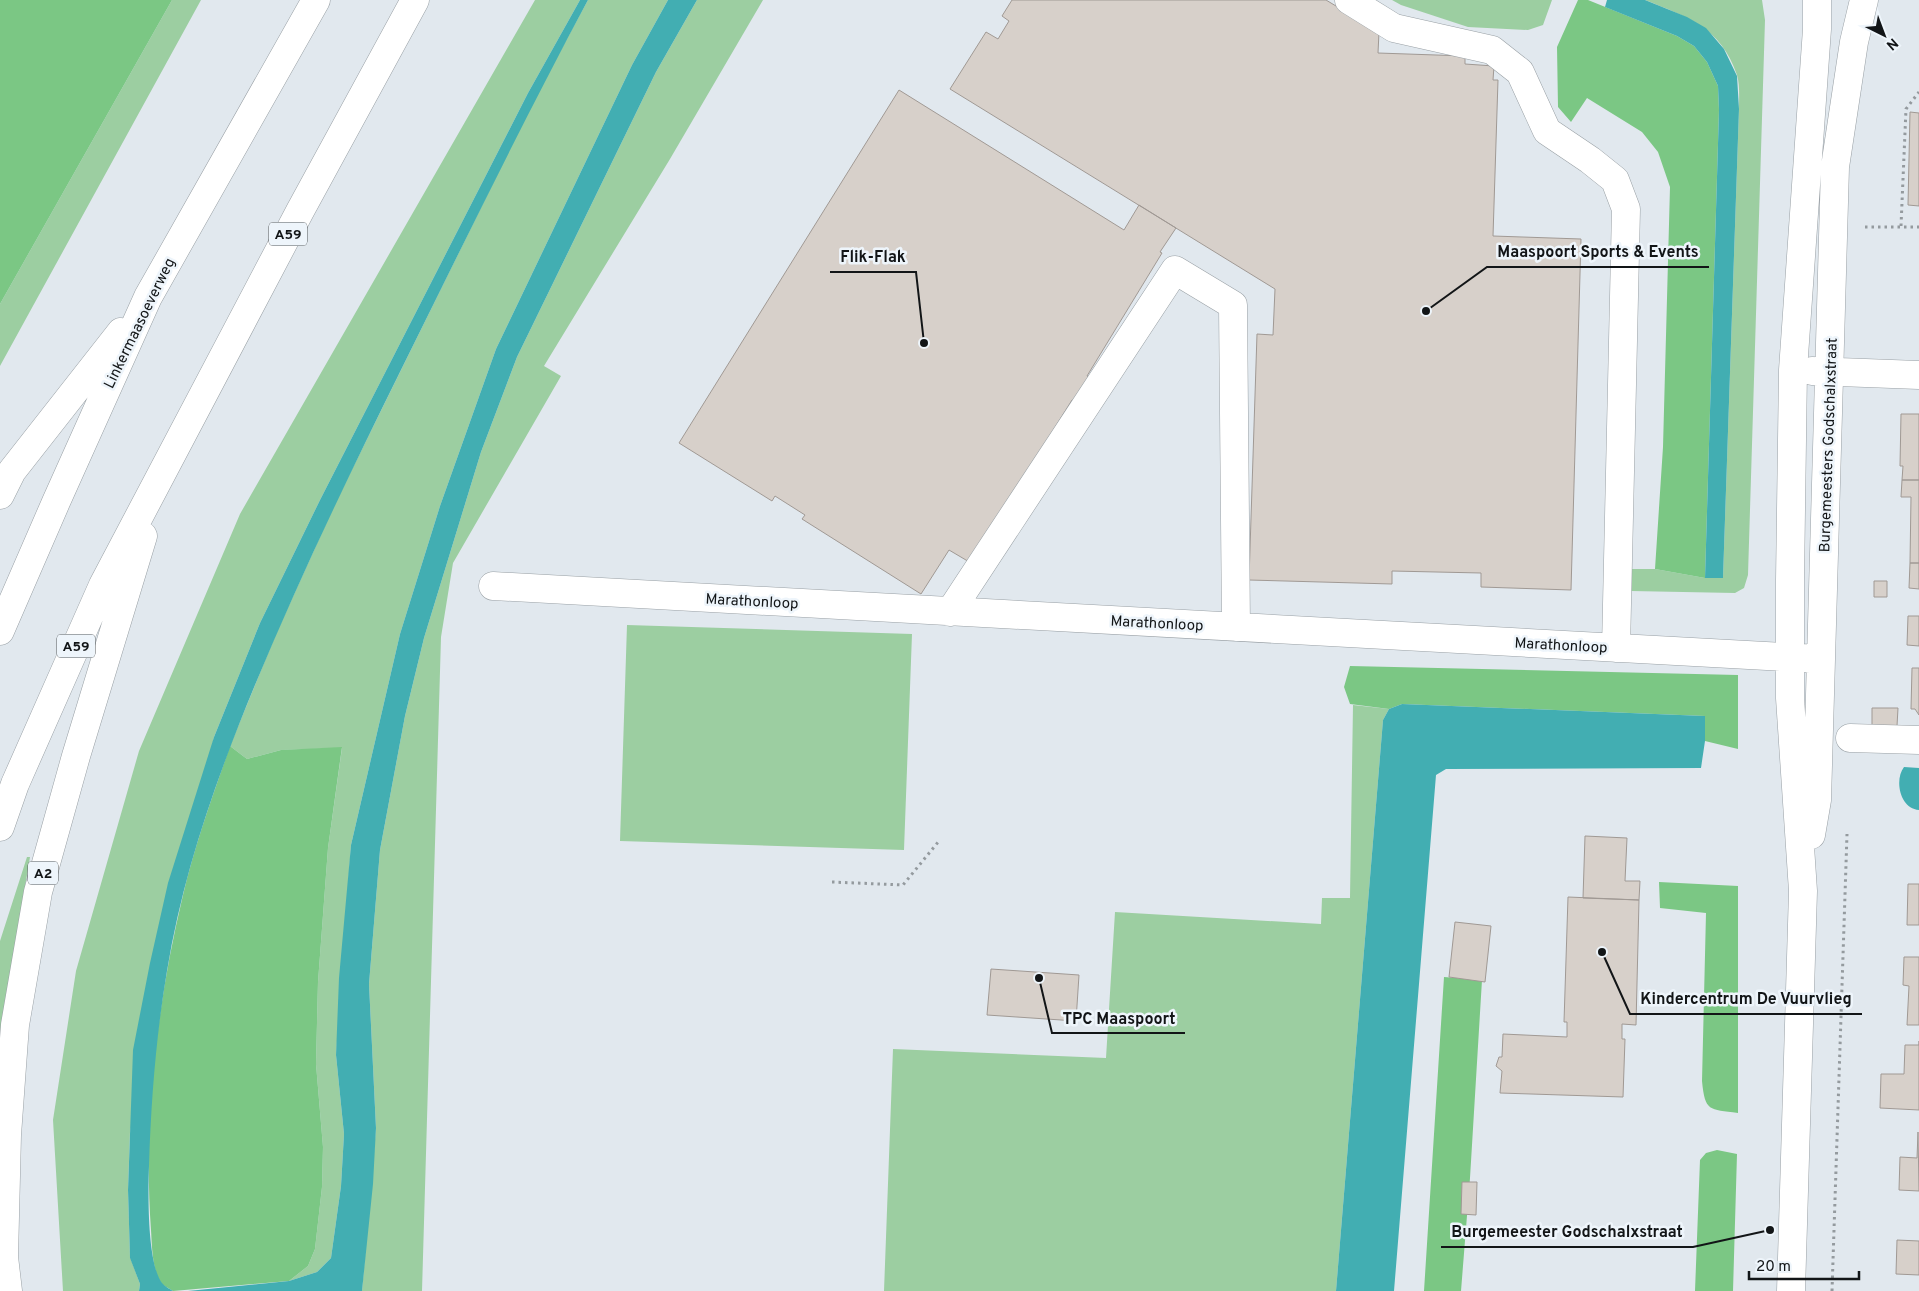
<svg xmlns="http://www.w3.org/2000/svg" width="1919" height="1291" viewBox="0 0 1919 1291" font-family="Overpass,sans-serif">
	<style>
		.green { fill: #9ccea1 }
		.forest { fill: #7bc784 }
		.water { fill: #42aeb2 }
		.building { fill: #d7d0ca; stroke: #a09994 }
		.lines { fill: none; stroke-linecap: round; stroke-linejoin: round }
		.minor-casing { stroke: #99a0a5; stroke-width: 29 }
		.highway-casing { stroke: #99a0a5; stroke-width: 29 }
		.path { stroke: #949a9e; stroke-width: 3; stroke-dasharray: 2.5 4; stroke-linecap: butt }
		.minor { stroke: #fff; stroke-width: 28 }
		.highway { stroke: #fff; stroke-width: 28 }
		.labels { text-anchor: middle; stroke-width: 5; stroke-linejoin: round; paint-order: stroke }
		.shield { fill: #eef5fb; stroke: #54585b; stroke-width: 1 }
		.shield-label { font-size: 14px; font-weight: bold; fill: #121517 }
		.street-label { font-size: 15px; fill: #121517; stroke: #eef5fb }
		.leader { fill: none; stroke: #121517; stroke-width: 2 }
		.callout-dot { fill: #121517; stroke: #eef5fb; stroke-width: 2 }
		.callout-label { font-size: 16px; text-anchor: middle; font-weight: bold; fill: #121517; stroke: #eef5fb; stroke-width: 5; stroke-linejoin: round; paint-order: stroke }
	</style>
	<rect width="100%" height="100%" fill="#e1e8ee"/>
	<!-- green -->
	<path class="green" d="M172 0H201L0 366V304Z
		M535 0H580L528 93 320 500 260 623 214 737 130 1132 128 1190 130 1257 140 1284 139 1291H63L53 1120 76 971 139 751 240 514Z
		M588 0H668L632 65 496 349 440 506 400 634 351 845 336 1055 344 1134 341 1186 331 1258 317 1272 289 1281 308 1266 315 1249 322 1187 323 1147 316 1064 318 982 328 848 342 748 281 750 247 759 230 746 276 634 334 506 537 94Z
		M697 0H763L670 159 544 366 561 376 453 563 441 637 422 1291H362L376 1128 369 984 380 850 405 716 424 638 481 452 517 357 656 72Z
		M1392 0H1552L1543 25 1528 30 1468 27 1401 5Z
		M1645 0H1762L1765 20 1748 575 1744 588 1735 593 1631 591V569H1655L1705 578H1723L1739 109C1739 99 1740 85 1737 75 1721 27 1687 17 1645 0Z
		M627 625 912 634 904 850 620 841Z
		M1353 705 1389 709 1383 720 1336 1291H884L893 1049 1106 1058 1115 912 1321 924 1322 898H1350Z
		M27 857H30L0 1036V941Z"/>
	<!-- forest -->
	<path class="forest" d="M0 0H172L0 304Z
		M1578 0H1588L1677 36 1694 46 1707 62 1718 86 1719 110 1705 578 1655 569 1663 447 1670 187 1658 152 1642 132 1587 98 1571 122 1558 107 1557 47Z
		M1350 666 1738 675V749L1705 741V716L1402 704 1389 709 1350 704 1344 687Z
		M230 746 247 759 281 750 342 747 328 848 318 982 316 1064 323 1147 322 1187 315 1249 308 1266 289 1281 173 1291C170 1289 166 1287 163 1285 152 1274 152 1245 151 1230 143 1118 157 1004 183 895 195 844 213 795 230 746Z
		M1659 882 1738 886V1113C1709 1109 1705 1112 1702 1081L1706 913 1660 908Z
		M1444 977 1482 980 1470 1178 1461 1291H1424Z
		M1717 1150 1737 1154 1733 1291H1695L1700 1160 1706 1153Z"/>
	<!-- water -->
	<path class="water" d="M580 0H588C522 123 461 249 399 374 348 477 299 579 255 685 217 777 183 872 167 971 156 1036 151 1101 149 1166 148 1192 147 1263 162 1283 164 1286 170 1289 173 1291H139L140 1284 130 1258 128 1190 133 1050 150 963 168 883 214 737 260 623 320 500 528 93Z
		M668 0H697L656 72 517 357 481 452 424 638 405 716 380 850 369 984 376 1128 373 1184 362 1291H188L289 1281 317 1272 331 1258 341 1186 344 1134 336 1055 339 978 351 845 400 634 440 506 496 349 632 65Z
		M1607 0H1645L1687 17 1706 28 1724 49 1737 76 1739 109 1723 578H1705L1719 110 1718 86 1707 62 1694 46 1677 36 1605 7Z
		M1402 704 1705 716V741L1701 768 1446 769 1436 775 1394 1291H1336L1383 720 1389 709Z
		M1904 767 1919 768V810C1900 809 1894 780 1904 767Z"/>
	<!-- building -->
	<path class="building" d="M1012 0H1326L1379 32 1378 53 1465 56V64L1494 66 1493 80H1498L1493 236 1581 239 1571 590 1481 587V573L1392 571V584L1249 580 1257 334 1273 335 1275 289 950 89 986 32 998 39 1009 21 1002 16Z
		M899 90 1124 230 1139 205 1176 228 1160 252 1162 253 1087 376 1092 379 1078 403 1072 400 971 563 949 550 921 594 802 519 805 515 775 496 772 501 679 443Z
		M1910 112 1919 113V206L1908 205Z
		M1901 414H1919V480H1902L1903 466H1900Z
		M1902 480H1919V563H1910L1911 497H1901Z
		M1910 563H1919V589L1909 588Z
		M1874 581H1887V597H1874Z
		M1908 616H1919V646L1907 645Z
		M1912 668H1919V715L1915 709H1911Z
		M1872 708H1898L1897 726 1872 725Z
		M1585 836 1627 838 1625 881H1640L1639 900 1583 898Z
		M1908 884H1919V925H1907Z
		M1568 897 1639 900 1636 1025 1622 1024V1039H1625L1623 1097 1500 1093 1502 1071 1496 1066 1499 1057H1502L1503 1034 1567 1037V1022H1564Z
		M1455 922 1491 926 1485 982 1449 977Z
		M1904 957H1919V1025H1907L1909 986 1903 985Z
		M991 969 1079 975 1076 1021 987 1015Z
		M1919 1041V1110L1880 1108 1881 1074H1904L1905 1045H1919Z
		M1918 1132 1919 1191 1899 1190 1900 1157 1917 1158Z
		M1462 1182H1477L1476 1215 1461 1214Z
		M1897 1240 1919 1241V1275L1896 1274Z"/>
	<g class="lines">
		<defs>
			<path id="minor" d="M1349 0 1394 28 1492 50 1520 72 1547 131 1590 160 1615 180 1626 209 1616 648
				M1812 371 1919 375
				M493 586 1820 659
				M950 612 1175 270 1233 305 1236 627
				M1850 738 1919 740
				M1811 835 1817 800 1835 167 1854 42 1864 0
				M1791 1291 1803 891 1790 698V580L1793 370 1817 29V0"/>
			<path id="highway" d="M0 495 12 471 121 332
				M0 631 56 502 148 297 316 0
				M0 827 15 784 103 585 300 211 415 0
				M8 1291 4 1257 7 1135 15 1025 38 892 76 756 143 536"/>
		</defs>
		<!-- minor casing -->
		<use href="#minor" class="minor-casing"/>
		<!-- highway casing -->
		<use href="#highway" class="highway-casing"/>
		<!-- path -->
		<path class="path" d="M1901 226 1906 109 1919 92
			M1865 227H1919
			M832 882 903 885 939 841
			M1832 1291 1847 834"/>
		<!-- minor -->
		<use href="#minor" class="minor"/>
		<!-- highway -->
		<use href="#highway" class="highway"/>
	</g>
	<g class="labels">
		<!-- shield labels -->
		<g class="shield">
			<rect x="269" y="222.5" width="38" height="23" rx="4"/>
			<rect x="57" y="634.5" width="38" height="23" rx="4"/>
			<rect x="28" y="861.5" width="30" height="23" rx="4"/>
		</g>
		<g class="shield-label">
			<text x="288" y="239">A59</text>
			<text x="76" y="651">A59</text>
			<text x="43" y="878">A2</text>
		</g>
		<!-- street labels -->
		<g class="street-label">
			<text transform="translate(139 323) rotate(-64)" y="5">Linkermaasoeverweg</text>
			<text transform="translate(1828 445) rotate(-88)" y="5">Burgemeesters Godschalxstraat</text>
			<text transform="translate(752 601) rotate(3)" y="5">Marathonloop</text>
			<text transform="translate(1157 623) rotate(3)" y="5">Marathonloop</text>
			<text transform="translate(1561 645) rotate(3)" y="5">Marathonloop</text>
		</g>
	</g>
	<!-- callouts -->
	<path class="leader" d="M1426 311L1487 267H1709M924 343L916 272H830M1602 952L1630 1014H1862M1039 978L1052 1033H1185M1770 1230L1693 1247H1441"/>
	<g class="callout-dot">
		<circle cx="1426" cy="311" r="5"/>
		<circle cx="924" cy="343" r="5"/>
		<circle cx="1602" cy="952" r="5"/>
		<circle cx="1039" cy="978" r="5"/>
		<circle cx="1770" cy="1230" r="5"/>
	</g>
	<g class="callout-label">
		<text x="1598" y="257">Maaspoort Sports &amp; Events</text>
		<text x="873" y="262">Flik-Flak</text>
		<text x="1746" y="1004">Kindercentrum De Vuurvlieg</text>
		<text x="1119" y="1024">TPC Maaspoort</text>
		<text x="1567" y="1237">Burgemeester Godschalxstraat</text>
	</g>
	<!-- north arrow -->
	<g transform="translate(1884 35) rotate(138)" stroke="#eef5fb" stroke-width="4" paint-order="stroke">
	<path d="M0-4L9 19L0 12L-9 19Z" fill="#121517"/>
	<text y="-8" font-size="14" font-weight="bold" text-anchor="middle" fill="#121517">N</text>
	</g>
	<!-- scale -->
	<path d="M1749 1271v8h110v-8" fill="none" stroke="#121517" stroke-width="2.5"/>
	<text x="1756" y="1271" font-size="15" fill="#121517" stroke="#eef5fb" stroke-width="4" paint-order="stroke">20 m</text>
</svg>
